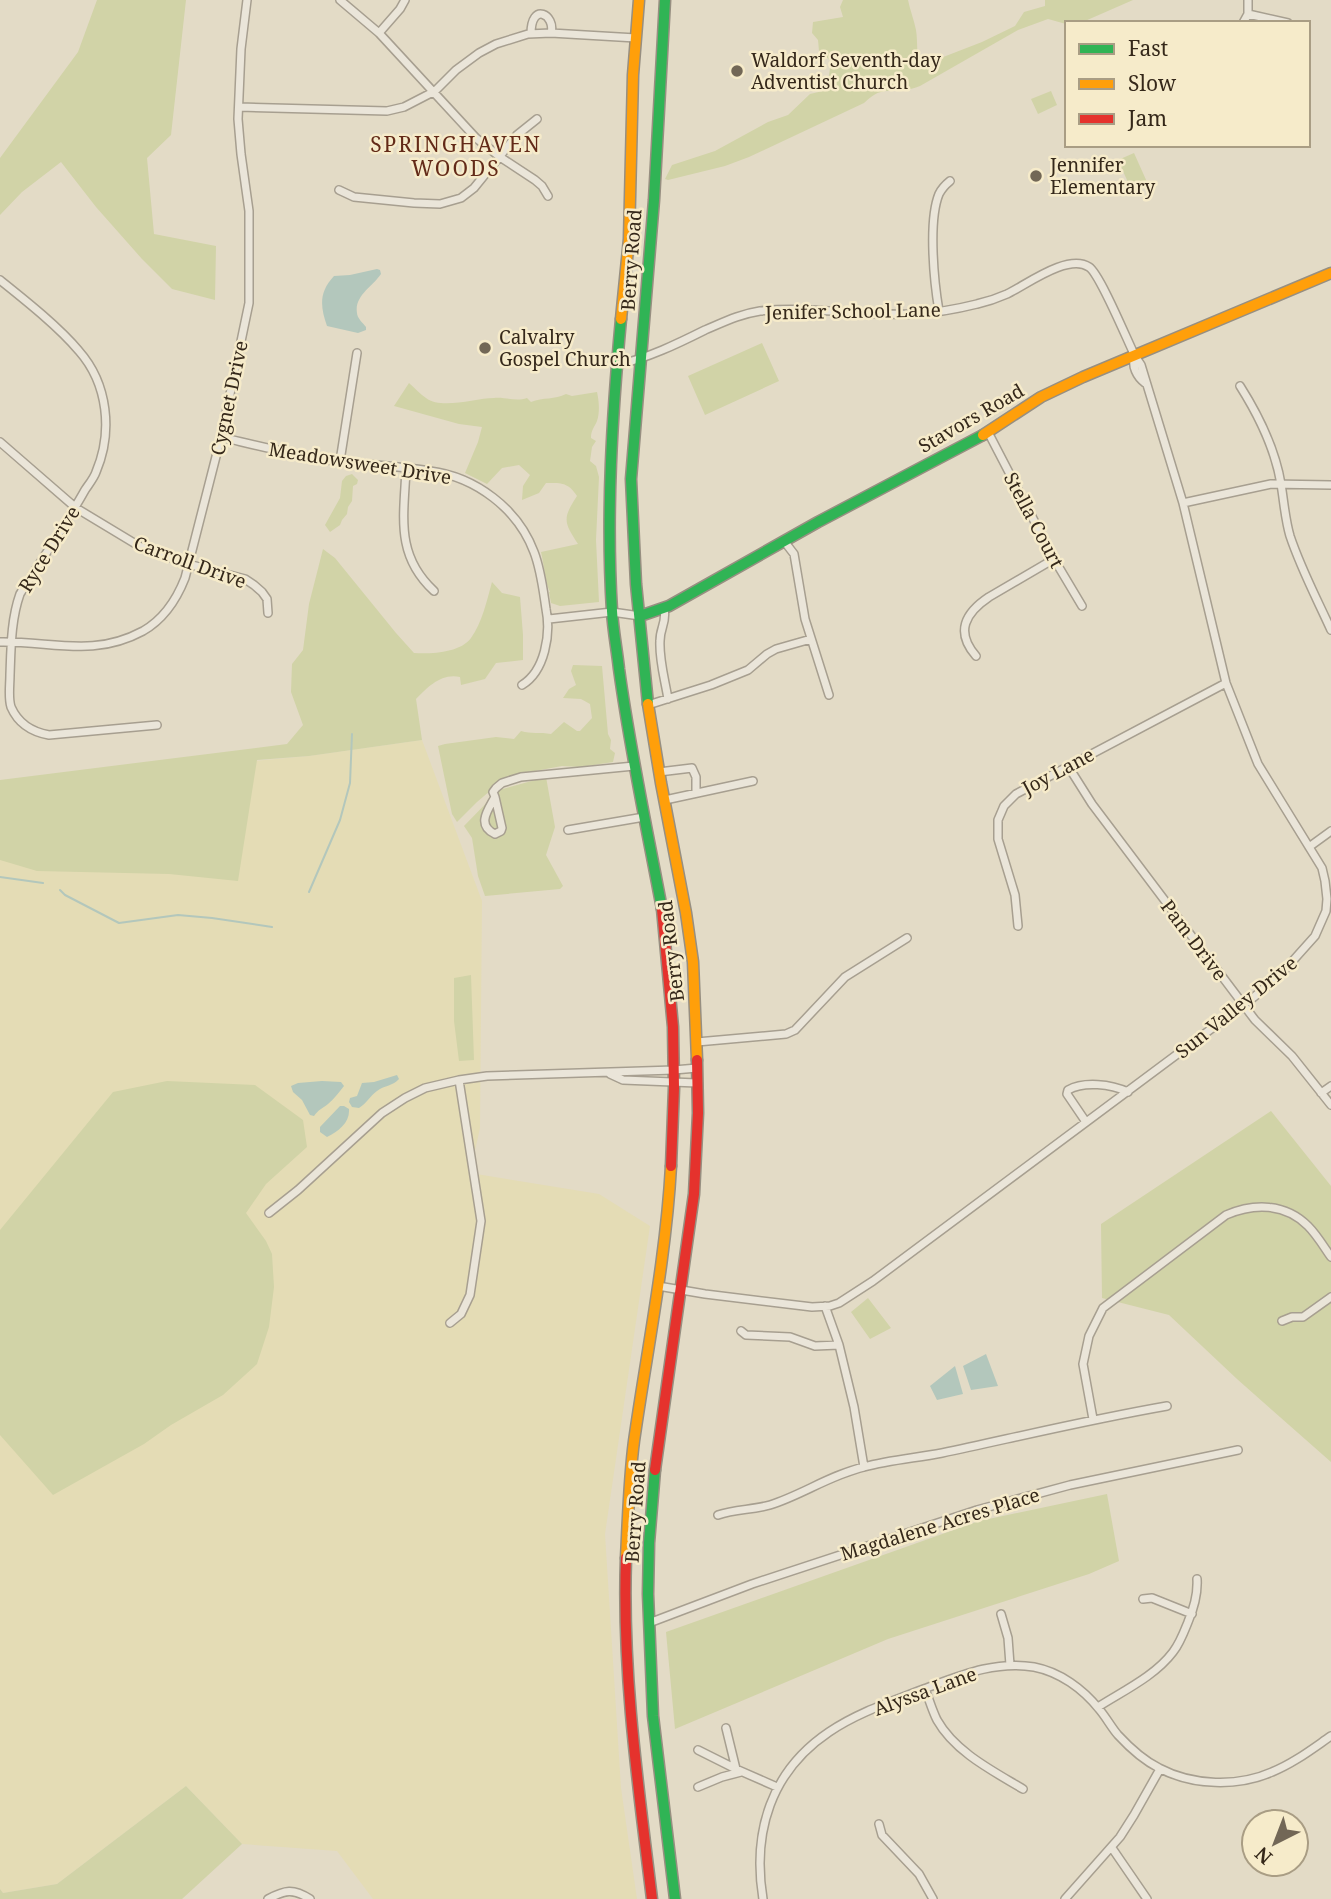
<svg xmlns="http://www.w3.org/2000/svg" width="1331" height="1899" viewBox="0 0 1331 1899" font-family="'Noto Serif',serif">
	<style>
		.farmland { fill: #e4dcb5 }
		.green { fill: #d1d3a7 }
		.water { fill: #b3c7bc }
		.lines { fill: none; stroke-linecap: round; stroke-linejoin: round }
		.stream { stroke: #b3c7bc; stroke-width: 2 }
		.street-casing { stroke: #a79f90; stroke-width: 10 }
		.fast-casing { stroke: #978f81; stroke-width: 13 }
		.slow-casing { stroke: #978f81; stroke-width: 13 }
		.jam-casing { stroke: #978f81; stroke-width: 13 }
		.street { stroke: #eae5d9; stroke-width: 7 }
		.fast { stroke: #30b455; stroke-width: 10 }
		.slow { stroke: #ff9f0a; stroke-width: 10 }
		.jam { stroke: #e5322d; stroke-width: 10 }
		.poi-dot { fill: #726756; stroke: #f6ebca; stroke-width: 2.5 }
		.labels { text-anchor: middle; stroke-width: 5; stroke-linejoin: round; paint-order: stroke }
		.poi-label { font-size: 19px; fill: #35281a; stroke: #f6ebca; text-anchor: start }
		.street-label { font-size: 19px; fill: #35281a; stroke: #f6ebca }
		.neighbourhood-label { font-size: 21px; letter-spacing: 2px; fill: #632a18; stroke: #f6ebca }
	</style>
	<rect width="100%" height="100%" fill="#e3dbc6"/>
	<!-- farmland -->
	<path class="farmland" d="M422 740 482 901 480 1128 470 1173 599 1194 650 1226 605 1534 621 1788 637 1899H373L337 1851 242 1844 186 1786 57 1884 3 1893 0 1889V784L309 756Z"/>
	<!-- green -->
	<path class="green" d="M97 0H186L171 135 147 158 154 234 216 246 215 300 172 289 142 259 96 207 61 162 22 192 0 215V158L78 52Z
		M843 0H908C910 10 914 20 916 30 918 42 916 55 920 66L982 42 1015 26 1024 12 1045 6V0H1133L1085 21 1066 24 1048 19 1018 30 920 86C915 88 908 90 903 90 883 92 880 88 864 103L749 157 725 166 668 180 665 179 672 165 715 151 768 122 788 115 810 94 827 90 831 61 819 51 818 40 812 33 813 22 843 17 840 7Z
		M1051 91 1057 105 1038 114 1031 99Z
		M1134 153 1147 182 1131 189 1118 160Z
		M762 343 779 381 705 415 688 376Z
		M409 383C415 388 420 394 426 398 442 410 475 398 494 398 506 397 516 402 527 398L531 402C543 397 555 400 566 394L572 396 597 392C599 401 600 412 597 421 594 428 591 430 591 438L596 441 592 447 590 461 596 466 599 477 596 540 599 602 560 606 551 603 549 592H550C545 582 544 564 541 552L578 544C564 522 562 519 577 496 568 482 561 483 546 483L539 493 522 500 523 486 530 475 519 465 502 468 487 484 465 473 478 442 482 427 459 424 394 406Z
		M352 474 358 480 357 484 353 486 352 501 348 507 347 514 342 520 340 525 330 532 325 525 340 498 342 481 346 476Z
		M323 549 335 558 396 633 414 653C431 654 460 653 471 638 482 623 487 600 492 582L502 593 520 597 523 635V660L496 663 485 679 461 685 460 677C441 673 428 687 416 699L422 740 309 756 257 760 238 881 169 874 37 871 0 860V780L287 744 303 725 291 692 292 664 303 650 309 604Z
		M573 665 602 666 608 734 611 740 610 749 615 753 613 762 581 767 562 766 524 773 504 779 477 802 457 822 452 814 438 746 445 744 496 737 514 739 521 731C531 734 540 732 551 734L564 722 577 731H580L592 718 590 704 581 699 563 698 569 689 576 685 571 671Z
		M546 777 555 827 546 855 563 886 560 889 485 896 478 876 472 838 464 826 499 790Z
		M471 975 474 1060 459 1061 454 1021V978Z
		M167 1081 255 1085 303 1120 307 1147 266 1184 246 1213 266 1241 272 1254 274 1287 269 1327 257 1364 223 1395 171 1425 144 1444 53 1495 0 1435V1230L113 1092Z
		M1271 1111 1331 1186V1462L1237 1379 1169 1315 1102 1298 1101 1224Z
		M868 1298 891 1328 870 1339 851 1312Z
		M1107 1494 1119 1561 1089 1574 888 1639 675 1729 666 1632 979 1521Z
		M186 1786 242 1844 182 1899H0V1889L3 1893 57 1884Z"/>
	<!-- water -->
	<path class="water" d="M377 269 380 270 381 274C373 286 354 296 357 313 357 318 363 323 366 327V330L358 333 327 326C320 306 319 292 334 276L350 275Z
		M397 1075 399 1079C393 1086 385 1085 377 1091 370 1096 367 1103 359 1108L352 1107 349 1102 350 1098 357 1096 362 1083 374 1082Z
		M322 1081 341 1082 344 1086C339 1092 334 1099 328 1104 323 1108 318 1110 314 1116L310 1115 302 1100 293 1092 291 1086 298 1083Z
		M340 1106H344L349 1109C350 1122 339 1131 327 1137L320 1132V1127Z
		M986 1354 998 1386 971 1390 963 1366Z
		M955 1366 963 1394 937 1400 930 1386Z"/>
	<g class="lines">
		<!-- stream -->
		<path class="stream" d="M0 877 43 883
			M60 890 65 895 119 923 178 915 212 918 272 927
			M309 892 340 820 350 783 352 734"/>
		<defs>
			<path id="street" d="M340 0 379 33 476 138 500 157 535 180 542 186 548 196
				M1248 14 1288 23
				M1243 23 1248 14V0
				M379 33 400 9 405 0
				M531 34C531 1 556 15 551 33
				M240 107 387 111 404 107 435 91 456 70 479 53 496 44 528 34 551 33 636 38
				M339 190 354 197 414 203 440 204 461 198 474 188 517 135 537 119
				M0 280C25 300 59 327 79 351 108 384 113 432 96 472 94 478 89 484 85 490 65 526 42 559 20 594 11 619 11 648 10 675 10 685 8 698 11 707 18 723 32 732 49 735L157 725
				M939 311C934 282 928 221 939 194 942 188 945 185 950 181
				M1135 356C1131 366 1137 377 1145 383
				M617 365C648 358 677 344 705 330 724 322 740 314 760 311 811 306 863 316 914 314 934 313 957 309 977 304 986 302 998 298 1007 294 1026 285 1068 253 1089 267 1100 274 1127 340 1135 356L1141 365 1183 503 1226 683 1258 764 1322 868 1325 881 1327 899 1326 911 1315 936 1281 974 1254 997 873 1281 839 1303 830 1306 812 1307 705 1294 658 1286
				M1240 386C1259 416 1275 448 1281 484 1284 502 1285 519 1290 536 1301 569 1317 599 1331 630
				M988 432 1054 559 1082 606
				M221 437C259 446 297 456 335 461 367 465 399 466 430 471 476 477 518 509 534 552 541 570 543 589 546 609 551 634 545 671 522 685
				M0 442 76 508 139 546 188 564 245 579 254 585 262 592 267 599 268 613
				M340 461 357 353
				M406 469C404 516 395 555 434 591
				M1183 503 1271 484 1331 485
				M784 541 794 554 805 619 829 695
				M664 608C667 623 660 627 660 641 659 660 665 680 668 699
				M549 619 612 612 640 616
				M0 642C52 641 93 658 143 631 164 619 176 601 185 578L221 437 249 303V211L241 154 238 119 241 49 247 0
				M976 656C955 632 965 613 989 597L1054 559
				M648 705 711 685 748 670 767 654 776 649 811 639
				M1068 766 1092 804 1255 1020 1292 1056 1331 1105
				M659 772 692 768 696 777V793
				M495 797 493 792 496 788 502 783 521 777 634 766
				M495 797 502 828 501 831 495 834C476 825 488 810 495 797Z
				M665 800 753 781
				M568 830 644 817
				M1309 847 1331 831
				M1018 926 1015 895 998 839V820L1004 806 1016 794 1226 683
				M697 1042 786 1034 795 1030 845 977 907 938
				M610 1074 623 1080 697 1083
				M1321 1093 1331 1086
				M1086 1122 1067 1094 1068 1090C1084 1081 1111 1084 1128 1092
				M269 1213 298 1190 382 1113 405 1098 425 1088 459 1080 487 1076 674 1070 697 1068
				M825 1306 839 1345 854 1407 864 1467
				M1282 1321 1292 1317H1303L1331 1297
				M450 1323 461 1314 470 1295 481 1221 459 1080
				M741 1331 746 1335 790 1337 815 1346 839 1345
				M1093 1419 1083 1364 1089 1336 1103 1308 1226 1215C1254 1203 1285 1203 1308 1226 1317 1235 1324 1247 1331 1257
				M718 1515C735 1509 753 1510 770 1505 802 1495 830 1475 864 1467 889 1460 916 1458 942 1453 1017 1437 1092 1419 1167 1406
				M1143 1599 1152 1598 1192 1614
				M1001 1614 1008 1638 1010 1665
				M649 1623 752 1584 977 1510 1070 1485 1238 1450
				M925 1689C929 1699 932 1710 937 1720 955 1752 993 1771 1023 1789
				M1098 1707C1123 1691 1155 1676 1173 1652 1180 1643 1184 1632 1188 1622 1194 1608 1198 1595 1197 1579
				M726 1728 736 1769 777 1787
				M698 1750 736 1769
				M698 1787 722 1777 741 1772
				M879 1824 882 1835 919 1874 933 1899
				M1112 1848 1147 1899
				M268 1899C285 1890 293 1888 310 1899
				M763 1899C752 1832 771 1771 829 1732 857 1713 890 1702 921 1690 957 1677 994 1660 1034 1667 1060 1672 1083 1689 1099 1709 1106 1717 1111 1727 1118 1735 1130 1748 1143 1760 1159 1768 1193 1786 1238 1787 1272 1772 1294 1763 1312 1749 1331 1736
				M1065 1899 1120 1837 1134 1815 1160 1769"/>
			<path id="fast" d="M621 319C612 416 606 514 612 611 613 630 617 650 619 669 630 750 647 829 662 909
				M640 616 669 606 818 522 983 435
				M648 704 636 584 631 479 654 200 665 0
				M655 1470 649 1543 648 1594 653 1716 675 1899"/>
			<path id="slow" d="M621 319 629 239 633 75 639 0
				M983 435 1041 397 1083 377 1331 273
				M648 704 661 783 686 913 693 962 697 1060
				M626 1558C628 1519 629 1479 634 1441 647 1350 666 1258 671 1166"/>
			<path id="jam" d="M662 909 673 1027 674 1088 671 1166
				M655 1470 694 1194 698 1113 697 1060
				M626 1558C622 1672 638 1785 652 1899"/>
		</defs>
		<!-- street casing -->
		<use href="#street" class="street-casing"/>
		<!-- fast casing -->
		<use href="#fast" class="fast-casing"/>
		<!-- slow casing -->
		<use href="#slow" class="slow-casing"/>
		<!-- jam casing -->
		<use href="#jam" class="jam-casing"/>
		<!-- street -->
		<use href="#street" class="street"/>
		<!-- fast -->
		<use href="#fast" class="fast"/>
		<!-- slow -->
		<use href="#slow" class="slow"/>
		<!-- jam -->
		<use href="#jam" class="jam"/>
	</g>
	<!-- markers -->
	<g class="poi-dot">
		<circle cx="737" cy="71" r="7"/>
		<circle cx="1036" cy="176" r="7"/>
		<circle cx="485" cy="348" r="7"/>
	</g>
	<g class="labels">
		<!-- poi labels -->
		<g class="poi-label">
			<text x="751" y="67">Waldorf Seventh-day<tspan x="751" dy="22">Adventist Church</tspan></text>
			<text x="1050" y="172">Jennifer<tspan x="1050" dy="22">Elementary</tspan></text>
			<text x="499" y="344">Calvalry<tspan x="499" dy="22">Gospel Church</tspan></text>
		</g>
		<!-- street labels -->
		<g class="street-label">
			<text transform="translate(631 260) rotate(-86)" y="7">Berry Road</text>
			<text transform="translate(853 311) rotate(-1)" y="7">Jenifer School Lane</text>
			<text transform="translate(229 398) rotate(-78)" y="7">Cygnet Drive</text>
			<text transform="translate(971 418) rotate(-30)" y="7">Stavors Road</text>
			<text transform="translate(360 463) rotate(9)" y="7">Meadowsweet Drive</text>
			<text transform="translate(1034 520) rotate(62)" y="7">Stella Court</text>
			<text transform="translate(49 549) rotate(-58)" y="7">Ryce Drive</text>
			<text transform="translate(190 562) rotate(20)" y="7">Carroll Drive</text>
			<text transform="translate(1058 771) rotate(-28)" y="7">Joy Lane</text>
			<text transform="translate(1194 940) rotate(53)" y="7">Pam Drive</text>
			<text transform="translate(671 951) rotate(-97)" y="7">Berry Road</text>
			<text transform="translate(1236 1007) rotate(-39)" y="7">Sun Valley Drive</text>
			<text transform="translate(635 1512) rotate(-86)" y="7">Berry Road</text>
			<text transform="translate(940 1524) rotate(-17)" y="7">Magdalene Acres Place</text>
			<text transform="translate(925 1691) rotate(-20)" y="7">Alyssa Lane</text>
		</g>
		<!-- neighbourhood labels -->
		<g class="neighbourhood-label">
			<text x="456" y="152">SPRINGHAVEN<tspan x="456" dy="24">WOODS</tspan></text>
		</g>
	</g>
	<!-- legend -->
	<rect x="1065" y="21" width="245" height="126" fill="#f6ebca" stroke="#a99d84" stroke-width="2"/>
	<rect x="1079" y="44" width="35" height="10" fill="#30b455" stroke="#a99d84" stroke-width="2"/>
	<text x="1128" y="56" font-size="21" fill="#35281a">Fast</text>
	<rect x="1079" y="79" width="35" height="10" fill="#ff9f0a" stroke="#a99d84" stroke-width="2"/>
	<text x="1128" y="91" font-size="21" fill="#35281a">Slow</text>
	<rect x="1079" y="114" width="35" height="10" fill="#e5322d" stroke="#a99d84" stroke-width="2"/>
	<text x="1128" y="126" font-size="21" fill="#35281a">Jam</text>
	<!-- north arrow -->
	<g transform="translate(1275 1843) rotate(222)"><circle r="33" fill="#f6ebca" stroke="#a99d84" stroke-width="2"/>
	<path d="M0-5L12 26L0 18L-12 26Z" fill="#726756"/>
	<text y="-10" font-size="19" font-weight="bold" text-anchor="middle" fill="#35281a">N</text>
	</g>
</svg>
